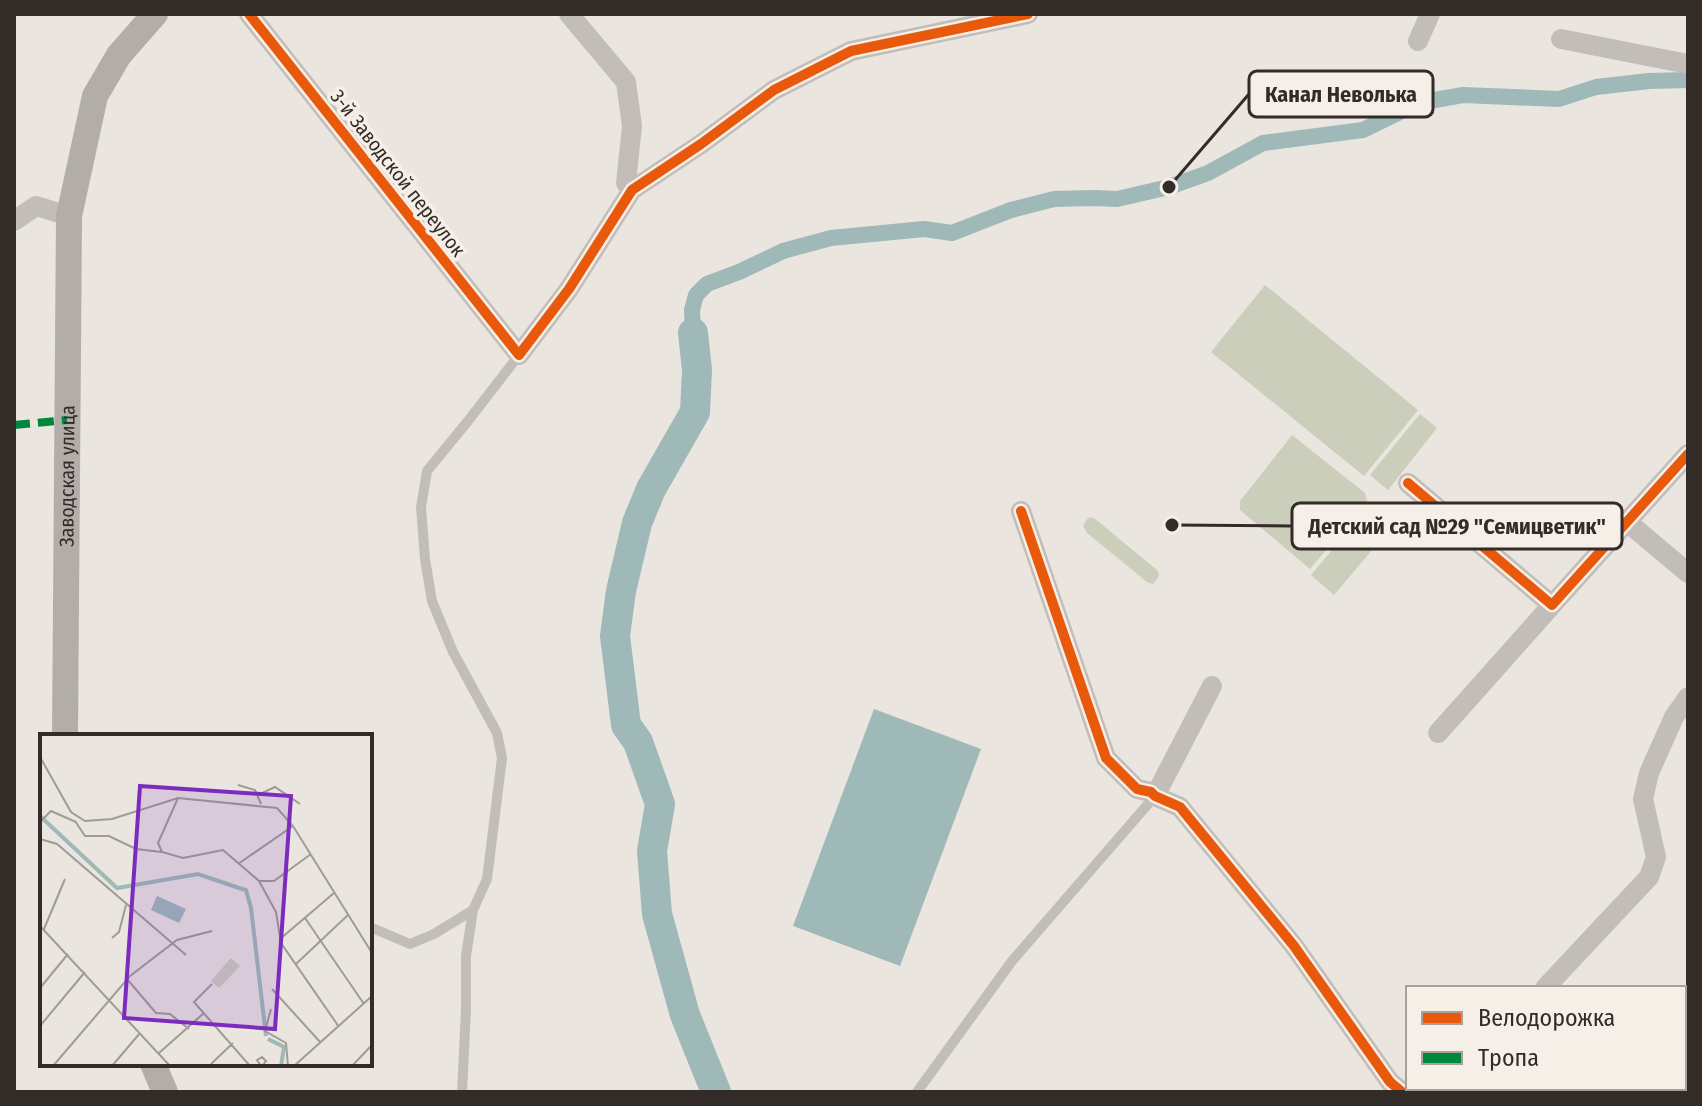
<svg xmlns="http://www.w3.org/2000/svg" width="1702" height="1106" viewBox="0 0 1702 1106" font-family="'Fira Sans Condensed',sans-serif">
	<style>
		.green { fill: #cbcebb }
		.water { fill: #9eb9b8 }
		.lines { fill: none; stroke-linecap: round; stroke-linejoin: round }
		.canal { stroke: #9eb9b8; stroke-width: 16 }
		.river { stroke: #9eb9b8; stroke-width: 30 }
		.service { stroke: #c2bdb9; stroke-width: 10 }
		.minor { stroke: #c2bdb9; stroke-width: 20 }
		.secondary { stroke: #b3ada9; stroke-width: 26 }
		.quiet { stroke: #00873e; stroke-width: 8; stroke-dasharray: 16 8; stroke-linecap: butt }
		.cycleway-casing { stroke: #f6efe7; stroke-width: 15 }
		.cycleway { stroke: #e8590c; stroke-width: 10 }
		.labels { text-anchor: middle; stroke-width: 7; stroke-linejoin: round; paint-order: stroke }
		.street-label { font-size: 20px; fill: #322b28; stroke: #f6efe7 }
		.inset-river { fill: none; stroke: #9eb9b8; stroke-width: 4 }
		.inset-road { fill: none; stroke: #a09b96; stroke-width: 2 }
		.view { fill: #7b2cbf; fill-opacity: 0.15; stroke: #7b2cbf; stroke-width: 4 }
		.inset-edge { fill: none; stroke: #322b28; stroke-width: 4 }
		.leader { fill: none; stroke: #322b28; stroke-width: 3 }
		.callout-dot { fill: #322b28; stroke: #f6efe7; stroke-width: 3 }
		.callout { fill: #f6efe7; stroke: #322b28; stroke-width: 3 }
		.callout-label { font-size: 22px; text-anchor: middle; font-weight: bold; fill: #322b28 }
	</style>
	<rect width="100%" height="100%" fill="#eae5df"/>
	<!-- green -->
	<path class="green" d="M1265 285 1418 410 1364 476 1211 352Z
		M1420 414 1437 428 1388 490 1370 475Z
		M1292 435 1365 493 1367 502 1310 569 1240 510V501Z
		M1372 503 1395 523 1334 595 1311 575Z
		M1090 517 1094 518 1157 570 1159 574 1158 578 1153 584 1147 582 1087 533 1083 526 1087 519Z"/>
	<!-- water -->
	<path class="water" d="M874 709 981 749 900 966 793 926Z"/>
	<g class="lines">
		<!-- canal -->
		<path class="canal" d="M693 333 692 310 696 295 707 284 739 272 783 251 831 238 924 229 952 233 1011 210 1054 199 1095 198 1117 199 1169 187 1208 173 1263 143 1363 130 1408 108 1429 101 1463 95 1559 99 1596 87 1649 81 1688 80"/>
		<!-- river -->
		<path class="river" d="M693 333 697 370 695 412 651 489 637 523 621 591 615 636 626 725 638 742 660 804 652 851 657 914 685 1015 716 1092"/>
		<!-- service -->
		<path class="service" d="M370 927 410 944 434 934 473 910 487 879 502 758 497 733 453 652 432 601 425 559 421 507 427 471 468 421 519 355
			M462 1092 466 1009V956L473 910
			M917 1092 1012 961 1155 796"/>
		<!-- minor -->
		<path class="minor" d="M249 14 519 355 569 289 632 190 701 144 774 90 851 51 1028 14
			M569 14 626 82 632 126 626 183 632 190
			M1561 39 1688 64
			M1418 41 1430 14
			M14 221 36 206 69 216
			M1408 483 1552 605 1688 454
			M1021 511 1106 758 1137 789 1151 792 1155 796 1180 807 1294 946 1390 1082 1402 1092
			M1626 521 1688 573
			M1438 733 1552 605
			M1155 796 1212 686
			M1545 988 1649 877 1656 857 1643 799 1649 773 1674 717 1688 697
			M1433 1092 1437 1088
			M1685 1092 1688 1089"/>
		<!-- secondary -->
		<g class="secondary">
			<path id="s1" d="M65 736 69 216 95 96 119 55 155 14"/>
			<path d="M153 1064 165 1092"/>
		</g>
		<!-- quiet -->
		<path class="quiet" d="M14 425 67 420"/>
		<defs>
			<path id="cycleway" d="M249 14 519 355 569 289 632 190 701 144 774 90 851 51 1028 14
				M1408 483 1552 605 1688 454
				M1021 511 1106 758 1137 789 1151 792 1155 796 1180 807 1294 946 1390 1082 1402 1092"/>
		</defs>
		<!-- cycleway casing -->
		<use href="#cycleway" class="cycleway-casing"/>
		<!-- cycleway -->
		<use href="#cycleway" class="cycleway"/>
	</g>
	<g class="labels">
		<!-- street labels -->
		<g class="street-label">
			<text transform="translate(398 173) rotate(52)" y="7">3-й Заводской переулок</text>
			<text dy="7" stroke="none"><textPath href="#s1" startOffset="260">Заводская улица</textPath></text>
		</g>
	</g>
	<!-- overview -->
	<g transform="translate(40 734)">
		<rect width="332" height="332" fill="#eae5df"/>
		<path d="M191 224 200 232 179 254 171 247Z" fill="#cbcebb"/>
		<path d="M117 162 146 175 139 189 111 176Z" fill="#9eb9b8"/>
		<path class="inset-river" d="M0 82 77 154 158 140 199 154M199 154 206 156 211 174 226 302M228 305 244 313 241 332"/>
		<path class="inset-road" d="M0 23 31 78 45 87 72 85 138 64 237 74 253 92 332 219M198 51 215 56 221 70M220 60 235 53 260 70M138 64 118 109 122 118 143 124 183 116 219 147 236 178 241 209 299 293M35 87 45 102H69L96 115 122 118M0 88 11 77 36 88M0 105 17 110 146 221M198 130 253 92M219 147H234L271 120M265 184 324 270M0 192 130 332M4 195 25 145M72 204 79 198 86 171M240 205 294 159M256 230 308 181M87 245 116 279 130 280 149 295M172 250 154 268 210 332M0 254 28 220M232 255 281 309M231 275 225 297 246 309 248 332M0 292 45 238M119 319 164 279M171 330 193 309M13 332 90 242 137 206 172 197M72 332 100 299M221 332 217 326 222 323 226 327 222 332M254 332 332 262M312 332 332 311"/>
		<path class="view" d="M100 52 251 62 235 295 84 284Z"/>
		<rect width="332" height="332" class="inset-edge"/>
	</g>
	<!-- callouts -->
	<path class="leader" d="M1169 187L1249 94M1172 525L1292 526"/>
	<g class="callout-dot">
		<circle cx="1169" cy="187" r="8"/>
		<circle cx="1172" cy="525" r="8"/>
	</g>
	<g class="callout">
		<rect x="1249" y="71" width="184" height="46" rx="8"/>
		<rect x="1292" y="503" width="330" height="46" rx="8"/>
	</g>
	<g class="callout-label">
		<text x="1341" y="102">Канал Неволька</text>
		<text x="1457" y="534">Детский сад №29 "Семицветик"</text>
	</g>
	<!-- border -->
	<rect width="1702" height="1106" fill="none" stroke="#322b28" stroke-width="32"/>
	<!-- legend -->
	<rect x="1406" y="986" width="280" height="104" fill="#f6efe7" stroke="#a8a19b" stroke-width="2"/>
	<rect x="1422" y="1012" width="40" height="12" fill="#e8590c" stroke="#a8a19b" stroke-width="2"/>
	<text x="1478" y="1026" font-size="24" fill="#322b28">Велодорожка</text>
	<rect x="1422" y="1052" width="40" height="12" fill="#00873e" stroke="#a8a19b" stroke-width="2"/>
	<text x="1478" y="1066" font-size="24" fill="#322b28">Тропа</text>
</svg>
